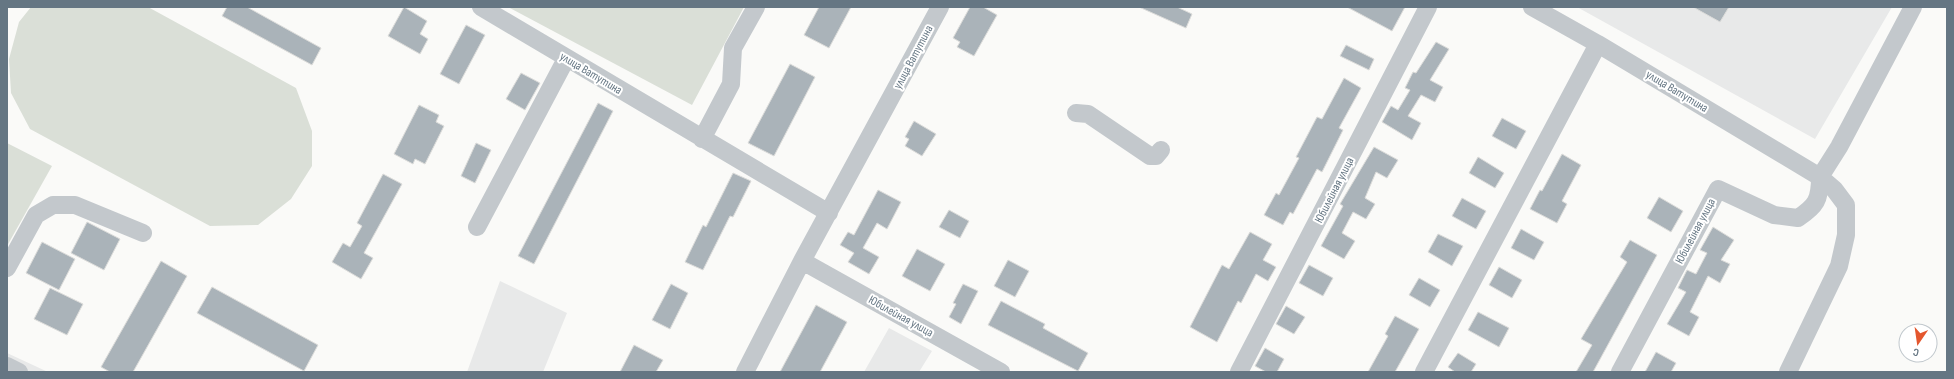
<svg xmlns="http://www.w3.org/2000/svg" width="1954" height="379" viewBox="0 0 1954 379" font-family="'Sofia Sans Condensed',sans-serif">
	<style>
		.built { fill: #e8e9e9 }
		.green { fill: #dadfd7 }
		.building { fill: #aab3b9; stroke: #dcdcda }
		.lines { fill: none; stroke-linecap: round; stroke-linejoin: round }
		.minor { stroke: #c3c8cc; stroke-width: 18 }
		.labels { text-anchor: middle; stroke-width: 4; stroke-linejoin: round; paint-order: stroke }
		.street-label { font-size: 12px; fill: #657683; stroke: #fff }
	</style>
	<rect width="100%" height="100%" fill="#fafaf8"/>
	<!-- built -->
	<path class="built" d="M1577 7H1892L1815 139Z
		M500 281 567 313 543 372H467Z
		M889 328 932 351 919 372H864Z
		M7 353 48 372H7Z"/>
	<!-- green -->
	<path class="green" d="M31 7H148L296 88 312 131V166L291 199 258 225 210 226 30 129 11 93 9 59 19 22Z
		M508 7H744L692 105Z
		M7 143 52 166 7 246Z"/>
	<!-- building -->
	<path class="building" d="M227 7H247L321 48 312 65 222 16Z
		M404 7 427 21 420 34 428 39 420 54 388 36Z
		M819 7H851L829 48 804 35Z
		M970 7H983L997 15 974 56 957 47 960 42 953 38Z
		M1139 7H1177L1192 14 1186 28Z
		M1347 7H1405L1392 31Z
		M1693 7H1729L1720 22Z
		M466 25 485 35 459 84 440 74Z
		M1436 42 1449 49 1430 80 1443 87 1435 102 1421 95 1408 116 1421 123 1412 140 1382 122 1391 106 1398 110 1410 90 1405 88 1413 72 1416 73Z
		M1346 45 1374 59 1369 70 1340 56Z
		M790 64 815 77 774 156 748 143Z
		M521 73 540 83 525 110 506 99Z
		M1344 78 1361 88 1339 128 1343 130 1322 172 1317 169 1293 214 1290 212 1283 225 1264 215 1276 193 1279 195 1299 158 1296 157 1317 117 1322 119Z
		M598 103 613 111 534 264 518 256Z
		M419 105 439 115 436 122 444 126 425 164 415 159 413 164 394 154Z
		M1502 118 1526 131 1516 149 1492 136Z
		M914 121 936 134 922 156 905 146 909 139 905 137Z
		M476 143 491 150 475 183 461 176Z
		M1374 147 1398 160 1387 178 1376 172 1365 198 1375 204 1366 219 1353 212 1342 233 1355 241 1344 259 1321 246 1343 206 1340 204Z
		M1562 154 1581 165 1562 201 1567 204 1557 223 1530 209 1540 190 1542 191Z
		M1478 157 1504 173 1495 188 1469 173Z
		M733 173 751 181 733 217 730 216 703 270 685 262 703 225 706 227Z
		M383 174 402 184 364 253 373 258 361 279 332 262 343 243 350 247 362 226 357 223Z
		M878 190 901 202 887 229 877 223 863 248 879 257 869 274 848 262 854 253 840 245 848 232 854 235Z
		M1659 197 1683 211 1671 232 1647 218Z
		M1462 198 1486 211 1476 229 1452 216Z
		M949 210 969 221 960 238 939 227Z
		M87 222 120 239 104 270 71 253Z
		M1713 227 1734 240 1721 260 1730 264 1720 283 1708 276 1690 312 1699 317 1689 336 1667 324 1686 292 1678 288 1687 270 1696 274 1707 253 1700 250Z
		M1521 229 1544 242 1534 260 1511 248Z
		M1250 232 1272 244 1263 260 1276 267 1268 281 1256 274 1241 303 1238 301 1217 342 1190 327 1222 265 1229 269Z
		M1438 234 1463 246 1452 266 1428 252Z
		M1630 240 1657 255 1593 372H1576L1592 345 1581 339 1627 262 1620 257Z
		M42 242 75 259 59 290 26 273Z
		M917 249 945 264 930 291 902 276Z
		M1008 260 1029 271 1015 297 994 286Z
		M161 261 187 276 133 372H110L101 367Z
		M1309 265 1333 278 1323 296 1299 283Z
		M1499 267 1522 280 1512 298 1489 285Z
		M1419 278 1440 290 1430 307 1409 295Z
		M671 284 688 293 670 329 652 320Z
		M963 284 978 291 961 324 949 317 956 304 953 303Z
		M212 287 318 345 304 371 197 313Z
		M50 288 83 304 67 335 34 319Z
		M1001 301 1045 324 1043 328 1088 353 1078 371 988 325Z
		M816 305 847 322 820 372H780Z
		M1286 306 1305 317 1294 334 1276 324Z
		M1478 312 1509 328 1499 347 1468 330Z
		M1395 316 1419 329 1395 372H1368L1388 336 1385 334Z
		M634 345 663 360 656 372H620Z
		M1265 348 1284 359 1277 372H1266L1255 366Z
		M1656 352 1676 363 1671 372H1645Z
		M1458 353 1476 364 1471 372H1455L1448 367Z"/>
	<g class="lines">
		<!-- minor -->
		<path class="minor" d="M481 7 829 213
			M1532 7 1598 44 1820 177 1834 189 1846 205V235L1839 266 1788 372
			M1076 113 1088 114 1150 156H1156L1161 150
			M702 139 731 84 733 48 756 7
			M1820 177 1839 147 1913 7
			M477 227 566 59
			M802 261 1001 372
			M7 268 36 215 53 205H75L143 233
			M7 366 19 372
			M745 372 802 261 940 7
			M1239 372 1428 7
			M1424 372 1598 44
			M1620 372 1718 189 1774 215 1798 218C1816 206 1820 200 1820 177"/>
	</g>
	<g class="labels">
		<!-- street labels -->
		<g class="street-label">
			<text transform="translate(913 57) rotate(-62)" y="4">улица Ватутина</text>
			<text transform="translate(591 73) rotate(31)" y="4">улица Ватутина</text>
			<text transform="translate(1677 91) rotate(31)" y="4">улица Ватутина</text>
			<text transform="translate(1334 190) rotate(-63)" y="4">Юбилейная улица</text>
			<text transform="translate(1695 231) rotate(-62)" y="4">Юбилейная улица</text>
			<text transform="translate(901 316) rotate(29)" y="4">Юбилейная улица</text>
		</g>
	</g>
	<!-- border -->
	<rect width="1954" height="379" fill="none" stroke="#657683" stroke-width="16"/>
	<!-- north arrow -->
	<g transform="translate(1918 343) rotate(193)"><circle r="19" fill="#ffffff" stroke="#c1c8cd"/>
	<path d="M0-3L7 15L0 10L-7 15Z" fill="#e4572e"/>
	<text y="-6" font-size="11" font-weight="bold" text-anchor="middle" fill="#657683">С</text>
	</g>
</svg>
